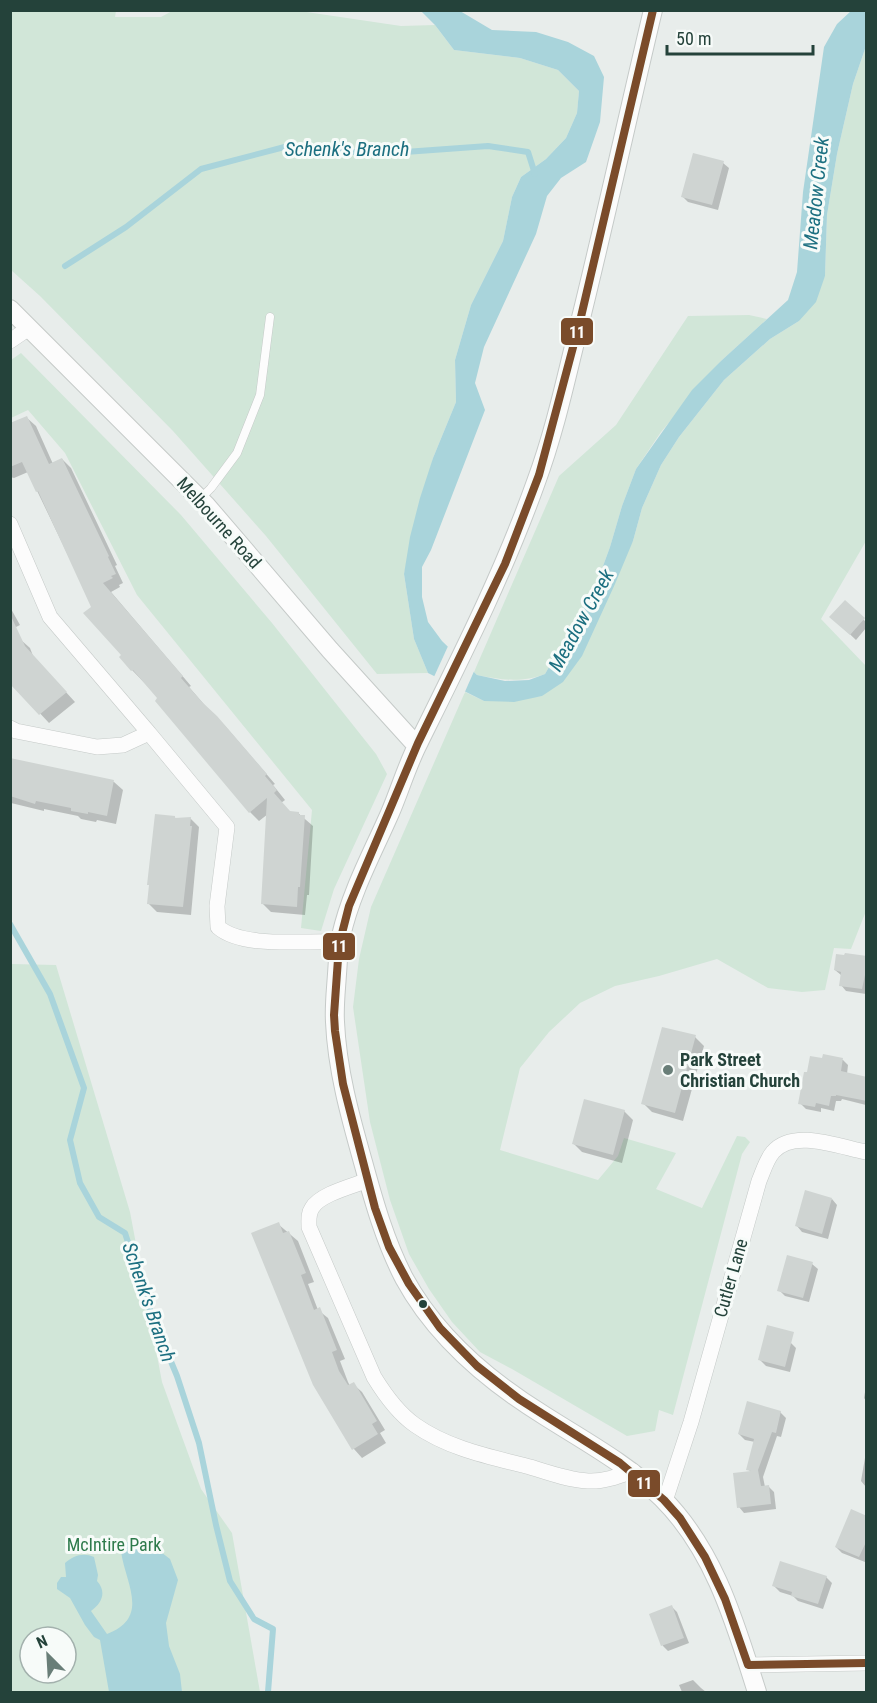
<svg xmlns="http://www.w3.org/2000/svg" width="877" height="1703" viewBox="0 0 877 1703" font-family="'Roboto Condensed',sans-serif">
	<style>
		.green { fill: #d1e6d8; fill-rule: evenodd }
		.water { fill: #a9d4db }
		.pier { fill: #e8edeb }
		.shadow { fill: #0003 }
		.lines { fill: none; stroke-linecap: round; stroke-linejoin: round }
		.stream { stroke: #a9d4db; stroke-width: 6 }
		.building { fill: #cfd4d2 }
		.service-casing { stroke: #c5cac8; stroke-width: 9 }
		.minor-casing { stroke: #c5cac8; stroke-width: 16 }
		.tertiary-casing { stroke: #c5cac8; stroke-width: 20 }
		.service { stroke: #fcfcfc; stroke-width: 8 }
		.minor { stroke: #fcfcfc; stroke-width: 15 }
		.tertiary { stroke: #fcfcfc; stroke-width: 18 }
		.bus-1-casing { stroke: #f7fbf9; stroke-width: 12 }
		.bus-1 { stroke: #7a4b2a; stroke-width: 8 }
		.poi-dot { fill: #697e78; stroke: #f7fbf9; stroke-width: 2 }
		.bus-dot { fill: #24423a; stroke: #f7fbf9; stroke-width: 2 }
		.labels { text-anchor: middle; stroke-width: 6; stroke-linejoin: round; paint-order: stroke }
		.street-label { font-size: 18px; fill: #24423a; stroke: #f7fbf9 }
		.poi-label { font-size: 18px; font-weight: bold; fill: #24423a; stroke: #f7fbf9; text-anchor: start }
		.park-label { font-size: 18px; fill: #2d7a4b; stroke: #f7fbf9 }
		.water-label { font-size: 20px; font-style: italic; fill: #1c6f80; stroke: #f7fbf9 }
		.line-badge { stroke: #f7fbf9; stroke-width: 2 }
		.badge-label { font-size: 16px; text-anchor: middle; font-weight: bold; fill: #fff }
	</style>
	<rect width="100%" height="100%" fill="#e8edeb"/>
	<!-- green -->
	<path class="green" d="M174 10H293L401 26 435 25 454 50 520 58 558 70 579 91 577 113 566 138 546 159 521 177 512 197 503 241 471 305 455 360 456 402 433 458 404 574 414 639 428 673 377 674 266 536 173 431 40 296 11 270 10 11H116L115 17H161Z
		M866 46V541L821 619 866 666V911L851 949 834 948 825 990 802 992 768 988 717 959 659 976 615 986 580 1003 549 1032 520 1068 500 1150 598 1180 618 1156 624 1138 676 1153 656 1189 702 1208 737 1136 745 1137 750 1142 742 1154 673 1415 659 1410 655 1431 627 1436 512 1369 480 1352 452 1322 429 1289 409 1254 390 1200 370 1122 353 1007 359 959 371 907 465 692 484 701 542 696 633 541 642 508 661 465 679 437 724 380 770 339 799 321 825 276 827 215 837 154 853 84Z
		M749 315 767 319 722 360 661 432 636 469 622 506 610 547 596 585 545 674C521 683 502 680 477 675L474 672 559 476 616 425 688 316Z
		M21 353 181 515 272 623 376 754 387 774 334 889 321 931 301 928 312 810 137 595 65 453 28 410 11 418V360Z
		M11 964 56 965 130 1212 162 1382 201 1489 232 1533 260 1692H11ZM30 1637H66V1673H30Z"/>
	<!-- water -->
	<path class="water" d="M421 11H460L492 30 536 32 568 42 594 56 604 77 600 122 586 162 561 178 547 196 536 234 484 347 475 383 485 410 431 550 422 567V597L428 622 442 641 477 675 505 681 529 680 545 674 596 585 610 547 622 506 636 469 692 390 722 360 788 300 797 272 803 192 824 47 837 24 851 11H866V46L853 84 837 154 827 215 825 276 816 302 799 321 770 339 724 380 679 437 661 465 642 508 633 541 615 584 582 656 563 682 542 696 514 702 484 701 428 673 414 639 404 574 410 537 420 498 433 458 456 402 455 360 471 305 503 241 512 197 521 177 546 159 566 138 577 113 579 91 558 70 520 58 454 50 435 25Z
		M144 1539 170 1559 178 1580 166 1623 169 1646 180 1674 182 1692H109L100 1640 94 1637 85 1625 70 1598 57 1589V1583L61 1577H66L65 1563C73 1556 83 1552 94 1557L98 1575 97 1581C107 1592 102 1603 91 1611L107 1634C151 1617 125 1583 121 1551L127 1542Z"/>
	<!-- pier -->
	<path class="pier" d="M449 644 475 669 464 694 433 679Z"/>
	<!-- shadow -->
	<path class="shadow" d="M723 163 729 168 718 210 688 202 682 196Z
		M27 418 36 426 53 464 62 459 71 468 117 565 115 566 123 583 119 585 120 587 111 592 191 686 189 687 208 709 226 727 275 784 273 785 285 800 281 803 290 813H298L313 826 309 895H307L305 915 271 912 262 903 268 814 259 821 250 812 157 701 160 699 132 670 93 607 28 472 14 478 10 477V425Z
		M845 602 866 622V628L856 640 837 622Z
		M10 607 20 625 10 630Z
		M21 640 30 648 33 656 75 702 49 723 36 709Z
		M10 760 114 782 123 790 116 824 97 820 96 822 81 819 78 816 44 809V811L11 803Z
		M174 817 177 819 190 818 199 827 191 915 157 912 148 903Z
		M866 958V994L846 991 841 985V975L835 970Z
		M695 1037 704 1046 683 1121 652 1112 643 1103Z
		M823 1060H843L848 1065 847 1074 866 1078V1105L842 1099 841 1101H836L834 1111 821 1108V1112L806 1109 800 1103Z
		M624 1111 633 1120 622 1163 582 1152 574 1144Z
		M832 1199 837 1205 828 1239 802 1232 797 1226Z
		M278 1224 298 1241 314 1282 308 1284 318 1310 328 1318 345 1359 340 1361 348 1382 350 1386 353 1384 362 1392 385 1430 380 1433 386 1443 362 1458 354 1449Z
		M812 1264 818 1269 809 1302 785 1296 779 1290Z
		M790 1342 796 1348 790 1372 766 1366 760 1360Z
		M866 1386V1401L864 1398Z
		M780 1412 786 1418 781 1437 777 1436 763 1477 765 1487 768 1486 774 1492 776 1509 744 1513 739 1507 751 1472 748 1469 755 1442 745 1440 739 1434Z
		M866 1452V1487L861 1481Z
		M866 1518V1558L865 1562 842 1553 836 1547Z
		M826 1577 832 1583 823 1609 798 1601 793 1596 780 1592 774 1586Z
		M672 1607 677 1612 689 1643 668 1651 663 1646 651 1614Z
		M693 1680 701 1688 706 1692H682L679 1685Z"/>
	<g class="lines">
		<!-- stream -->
		<path class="stream" d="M65 266 126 227 201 169 292 145 333 152H405L488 146 528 152 535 174
			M10 924 50 994 84 1088 70 1140 80 1183 99 1217 125 1233 152 1316 177 1376 199 1443 216 1525 230 1581 254 1619 273 1629 268 1692"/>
	</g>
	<!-- building -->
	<path class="building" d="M693 153 724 161 712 205 681 197Z
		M27 416 49 464 62 458 109 556 108 557 116 574 111 576 113 578 103 583 183 676 181 678 203 703 217 716 267 774 265 776 277 790 274 793 290 811 299 812V815H305L300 887H298L297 907 261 904 267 798 249 813 155 701 157 698 133 670 131 671 119 657 121 655 83 613 91 607 38 491 36 492 22 462 10 467V423Z
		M845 600 865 618 850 635 829 617Z
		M10 614 25 646 67 692 39 715 10 684Z
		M10 758 114 780 107 816 88 812V814L71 811V808L36 801 35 804 10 796Z
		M155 814 175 816V818L191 817 190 826H192L183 907 147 904 149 885H147Z
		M845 953 867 956V976L865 975 862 989 839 986 841 972 834 970 836 954 844 955Z
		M662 1027 696 1035 675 1113 641 1104Z
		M823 1054 843 1058 841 1071 867 1077V1101L836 1095V1096H831L829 1106 816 1103 815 1107 798 1104 804 1072H807L810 1056 822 1058Z
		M584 1099 625 1110 613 1155 572 1144Z
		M805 1190 832 1198 822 1234 795 1226Z
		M279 1222 283 1233 289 1231 306 1273 301 1275 314 1310 320 1307 337 1350 332 1352 339 1371 348 1385 354 1382 377 1421 372 1424 378 1434 352 1450 313 1385 251 1233Z
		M787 1255 813 1262 803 1298 777 1291Z
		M767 1325 794 1332 785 1367 758 1360Z
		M747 1401 781 1411 776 1433 772 1432 758 1470 761 1486 769 1485 771 1504 737 1508 733 1473 751 1471 746 1470 754 1439 738 1434Z
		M851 1509 867 1516V1540L859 1557 835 1547Z
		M780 1561 827 1576 818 1604 791 1596 792 1592 772 1586Z
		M672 1605 684 1638 661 1646 649 1614Z"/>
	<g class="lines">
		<defs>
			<path id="service" d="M200 499 211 488 237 453 260 395 270 317"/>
			<path id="minor" d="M10 341 29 328
				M10 524 50 617 149 733 123 745 97 747 16 731 10 728
				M149 733 227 827 217 906 218 927C243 949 306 940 340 942
				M368 1180C353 1186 320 1194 312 1208 308 1214 309 1220 309 1227L374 1377C385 1395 398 1413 415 1425 449 1449 491 1457 530 1467 549 1473 569 1480 588 1481 603 1482 619 1476 633 1471
				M665 1501 691 1422 759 1181C763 1172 766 1160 773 1152 793 1128 840 1147 866 1152
				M748 1665 866 1663"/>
			<path id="tertiary" d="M653 10C628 115 605 221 579 326 566 378 555 431 536 482 504 572 461 657 419 742 407 765 400 790 390 813 372 854 351 892 341 936 338 949 338 962 337 974 336 990 334 1006 335 1022 337 1069 350 1116 363 1162 374 1202 385 1241 404 1278 436 1337 488 1381 545 1416 586 1442 627 1464 662 1498 715 1551 735 1623 757 1692
				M10 309 206 505 330 650 417 746"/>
		</defs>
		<!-- service casing -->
		<use href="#service" class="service-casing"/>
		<!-- minor casing -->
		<use href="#minor" class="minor-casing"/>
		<!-- tertiary casing -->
		<use href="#tertiary" class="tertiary-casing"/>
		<!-- service -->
		<use href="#service" class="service"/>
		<!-- minor -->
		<use href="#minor" class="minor"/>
		<!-- tertiary -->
		<use href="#tertiary" class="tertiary"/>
		<defs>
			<path id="bus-1" d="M653 10 580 321 539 475 505 564 418 743 349 906 339 945 334 1015 335 1031 343 1084 375 1208 389 1247 409 1284 440 1328 477 1366 519 1399 620 1463 664 1500 680 1518 705 1557 725 1599 748 1665 866 1663"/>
		</defs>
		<!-- bus-1 casing -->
		<use href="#bus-1" class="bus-1-casing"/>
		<!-- bus-1 -->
		<use href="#bus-1" class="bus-1"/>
	</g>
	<!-- markers -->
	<circle class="poi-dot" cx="668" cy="1070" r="6"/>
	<circle class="bus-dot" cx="423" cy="1304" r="5"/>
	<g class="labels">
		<!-- street labels -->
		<g class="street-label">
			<text transform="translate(219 523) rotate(48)" y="6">Melbourne Road</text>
			<text transform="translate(731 1278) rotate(-74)" y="6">Cutler Lane</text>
		</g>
		<!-- poi labels -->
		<g class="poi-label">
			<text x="680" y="1066">Park Street<tspan x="680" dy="21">Christian Church</tspan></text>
		</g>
		<!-- park labels -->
		<g class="park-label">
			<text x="114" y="1551">McIntire Park</text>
		</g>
		<!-- water labels -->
		<g class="water-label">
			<text x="347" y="156">Schenk's Branch</text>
			<text transform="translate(816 193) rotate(-84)" y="7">Meadow Creek</text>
			<text transform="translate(581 620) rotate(-61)" y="7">Meadow Creek</text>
			<text transform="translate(149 1302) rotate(71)" y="7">Schenk's Branch</text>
		</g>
	</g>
	<g class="line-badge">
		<rect x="560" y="317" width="34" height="29" rx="6" fill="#7a4b2a"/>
		<rect x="322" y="932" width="34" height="29" rx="6" fill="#7a4b2a"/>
		<rect x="627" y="1469" width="34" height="29" rx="6" fill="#7a4b2a"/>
	</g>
	<g class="badge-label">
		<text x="577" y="338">11</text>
		<text x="339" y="952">11</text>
		<text x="644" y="1489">11</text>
	</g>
	<!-- border -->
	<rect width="877" height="1703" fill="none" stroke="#24423a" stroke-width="24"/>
	<!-- north arrow -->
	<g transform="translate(48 1655) rotate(336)"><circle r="28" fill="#f7fbf9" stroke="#a3b1ad" stroke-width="1.5"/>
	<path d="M0-4.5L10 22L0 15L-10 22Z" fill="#697e78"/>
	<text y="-9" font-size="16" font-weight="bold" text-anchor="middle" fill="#24423a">N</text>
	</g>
	<!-- scale -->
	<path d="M667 45v9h146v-9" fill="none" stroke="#24423a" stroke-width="3"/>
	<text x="676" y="45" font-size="18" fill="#24423a" stroke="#f7fbf9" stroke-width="4.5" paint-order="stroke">50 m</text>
</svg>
